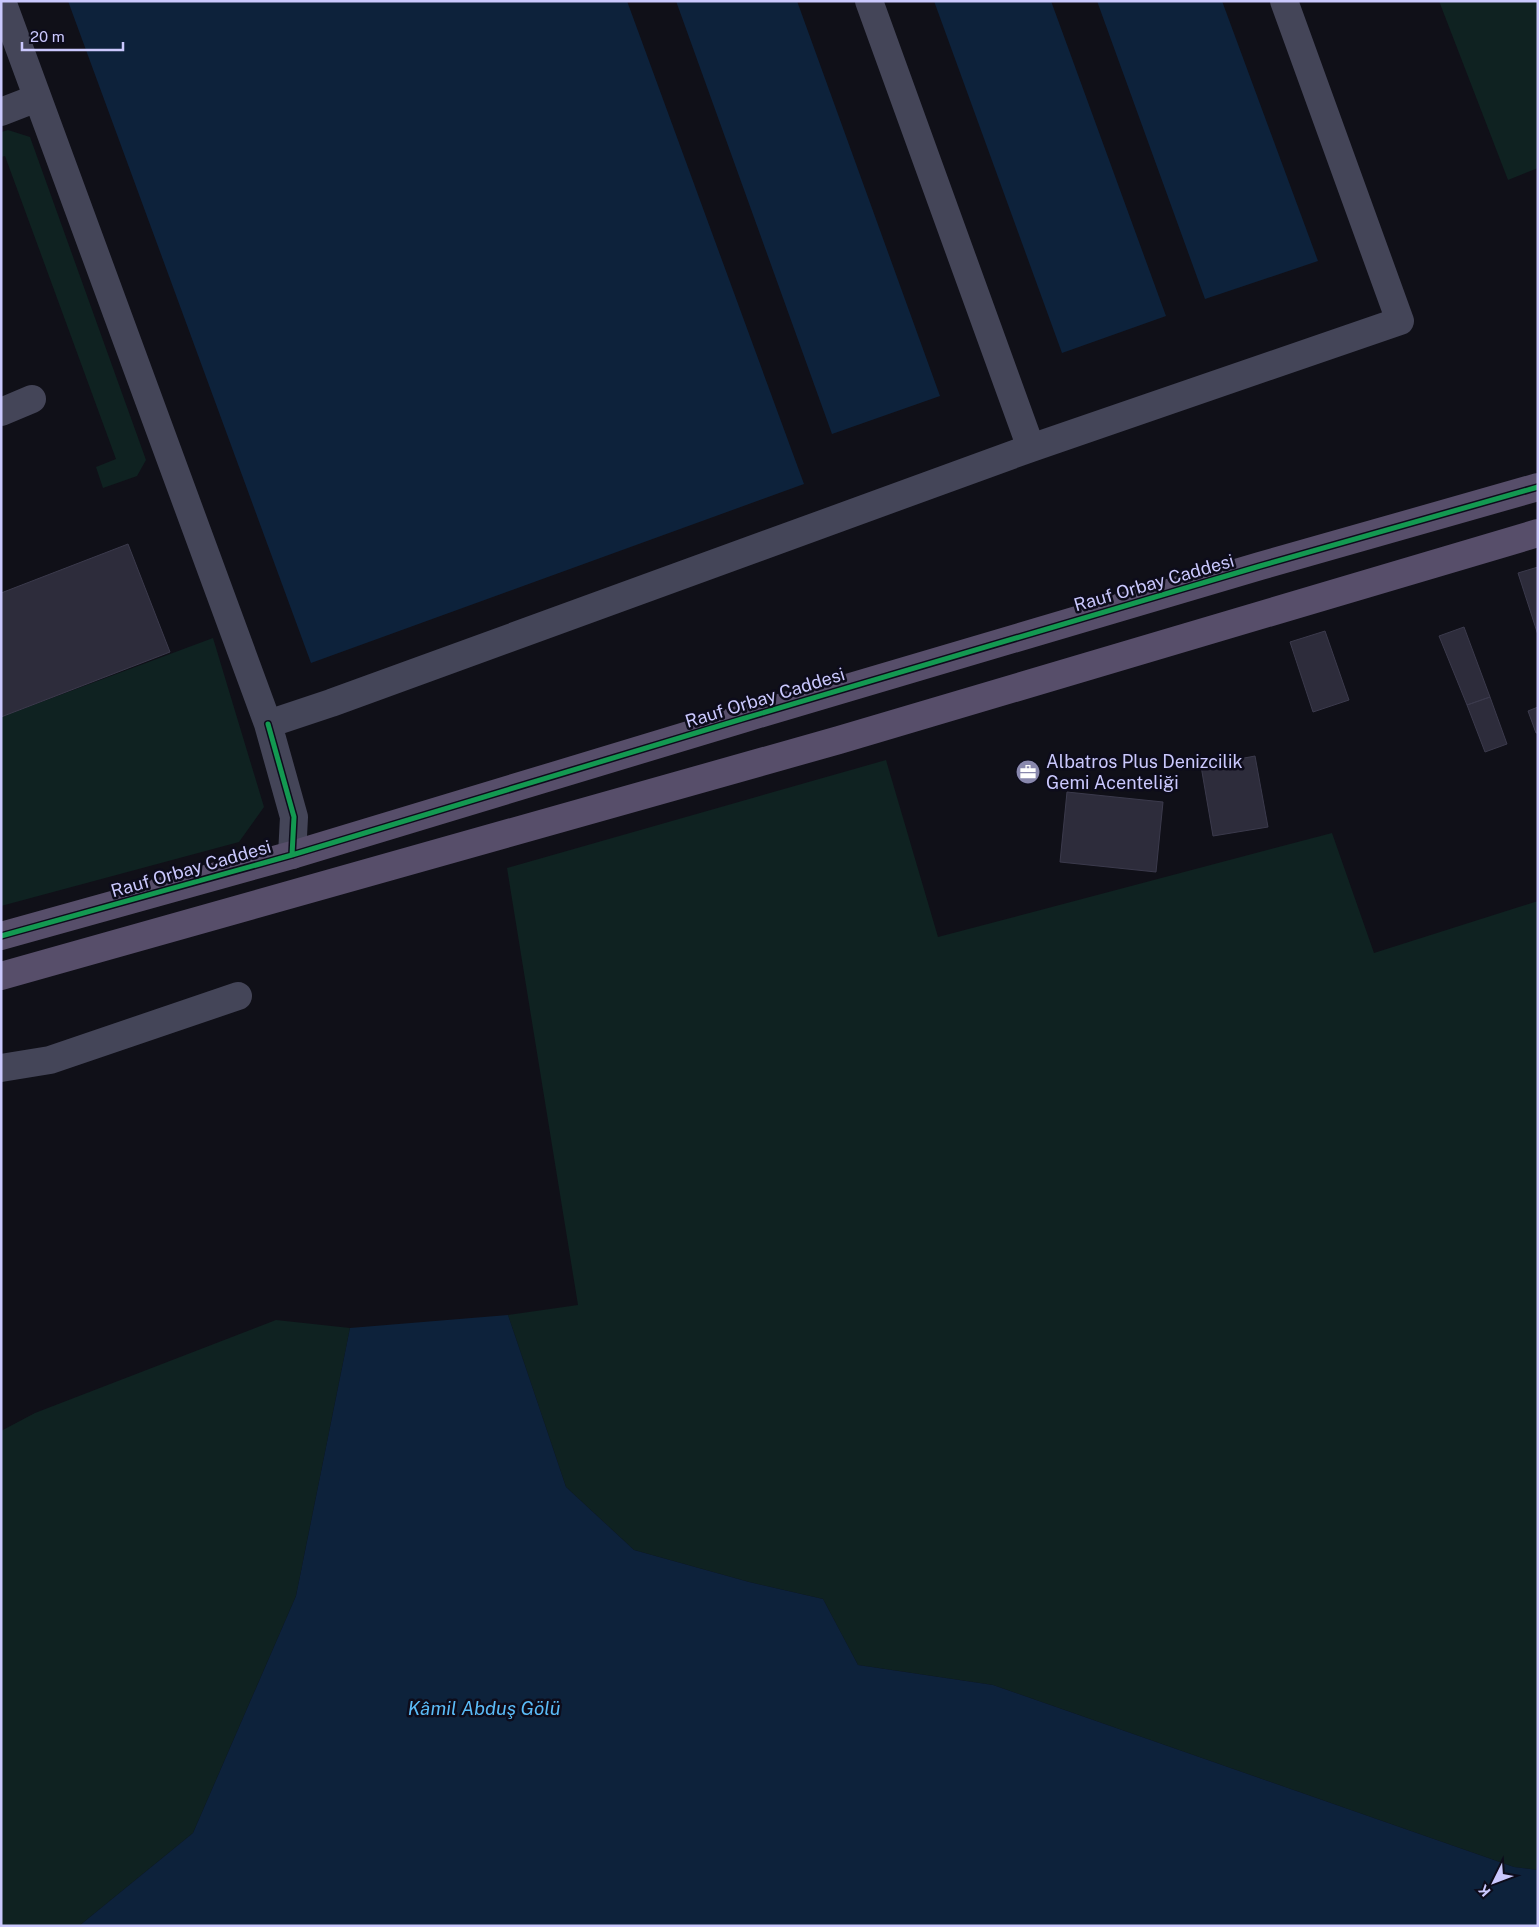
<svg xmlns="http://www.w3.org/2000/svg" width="1539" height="1927" viewBox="0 0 1539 1927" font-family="'Public Sans',sans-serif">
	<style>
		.green { fill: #0f2221 }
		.water { fill: #0d223b }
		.building { fill: #2d2c3b; stroke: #3b3a4c }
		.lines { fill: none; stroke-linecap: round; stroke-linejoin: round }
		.minor { stroke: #444558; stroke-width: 28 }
		.major { stroke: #574e6a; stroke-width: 28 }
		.cycleway-casing { stroke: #0d0c1b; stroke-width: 8 }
		.cycleway { stroke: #139951; stroke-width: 5 }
		.labels { text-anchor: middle; stroke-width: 5; stroke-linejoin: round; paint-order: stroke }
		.street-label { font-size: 18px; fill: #cac8fd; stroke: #0d0c1b }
		.poi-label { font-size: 18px; fill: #cac8fd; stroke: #0d0c1b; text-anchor: start }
		.water-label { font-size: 19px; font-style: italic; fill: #5bbcf8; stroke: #0d0c1b }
	</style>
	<rect width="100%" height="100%" fill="#101018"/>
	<!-- green -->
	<path class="green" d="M1439 1H1538V168L1508 180Z
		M8 130 30 137 146 460 137 476 103 488 96 467 116 459 5 156 1 157V132Z
		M213 638 264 807 239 842 1 906V717Z
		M886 760 938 937 1332 833 1374 953 1538 901V1870L1514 1867 993 1685 858 1665 823 1599 749 1582 634 1550 566 1487 508 1315 578 1305 507 868Z
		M276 1320 350 1328 296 1596 193 1833 79 1926H1V1431L35 1413Z"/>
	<!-- water -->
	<path class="water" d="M68 1H627L804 484 311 663Z
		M676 1H797L940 396 832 434Z
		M934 1H1051L1166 316 1062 353Z
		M1097 1H1222L1318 261 1205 299Z
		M508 1315 566 1487 634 1550 749 1582 823 1599 858 1665 993 1685 1514 1867 1538 1870V1926H79L193 1833 296 1596 350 1328Z"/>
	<!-- building -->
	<path class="building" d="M128 544 170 652 1 717V593Z
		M1538 567V635L1518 573Z
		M1464 627 1490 697 1467 705 1439 636Z
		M1325 631 1349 700 1313 712 1290 642Z
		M1490 697 1507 744 1485 752 1467 705Z
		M1538 707V733H1536L1528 711Z
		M1255 756 1268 827 1213 836 1201 766Z
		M1067 792 1163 802 1156 872 1060 862Z"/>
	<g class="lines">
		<!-- minor -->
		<path class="minor" d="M2 1 268 724 294 817 292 855
			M869 1 1031 448
			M1 112 37 98
			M1 412 32 399
			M268 724 331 703 1031 448 1400 321 1284 1
			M1 1068 50 1060 238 996"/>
		<!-- major -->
		<path class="major" d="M1 936 292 855 742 719 1260 566 1538 487
			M1 976 839 740 1538 533"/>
		<defs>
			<path id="cycleway" d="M268 724 294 817 292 855
				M1 936 292 855 742 719 1260 566 1538 487"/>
		</defs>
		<!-- cycleway casing -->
		<use href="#cycleway" class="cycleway-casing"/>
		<!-- cycleway -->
		<use href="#cycleway" class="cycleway"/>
	</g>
	<!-- icons -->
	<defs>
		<symbol id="office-disc" viewBox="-11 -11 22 22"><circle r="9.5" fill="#8988ad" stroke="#0d0c1b"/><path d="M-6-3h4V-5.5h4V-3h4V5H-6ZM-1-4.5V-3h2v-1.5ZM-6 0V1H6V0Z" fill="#fff"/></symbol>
	</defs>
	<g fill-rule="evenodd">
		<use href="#office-disc" x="1014" y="758" width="28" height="28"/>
	</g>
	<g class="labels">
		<!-- street labels -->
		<g class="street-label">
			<text transform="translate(1154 583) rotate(-16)" y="6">Rauf Orbay Caddesi</text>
			<text transform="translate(765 698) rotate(-17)" y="6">Rauf Orbay Caddesi</text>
			<text transform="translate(191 869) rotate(-16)" y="6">Rauf Orbay Caddesi</text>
		</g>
		<!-- poi labels -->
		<g class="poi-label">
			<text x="1046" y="768">Albatros Plus Denizcilik<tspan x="1046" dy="21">Gemi Acenteliği</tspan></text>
		</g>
		<!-- water labels -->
		<g class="water-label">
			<text x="484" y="1715">Kâmil Abduş Gölü</text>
		</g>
	</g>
	<!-- border -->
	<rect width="1539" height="1927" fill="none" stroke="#cac8fd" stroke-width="5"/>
	<!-- north arrow -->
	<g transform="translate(1494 1882) rotate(228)" stroke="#0d0c1b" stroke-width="4" paint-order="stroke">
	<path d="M0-4L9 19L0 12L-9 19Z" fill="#cac8fd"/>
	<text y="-8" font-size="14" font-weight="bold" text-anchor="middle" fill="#cac8fd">K</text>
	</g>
	<!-- scale -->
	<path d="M22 42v8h101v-8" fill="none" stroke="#cac8fd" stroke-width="2.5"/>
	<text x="30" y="42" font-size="15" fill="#cac8fd" stroke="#0d0c1b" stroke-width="4" paint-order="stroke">20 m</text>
</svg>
